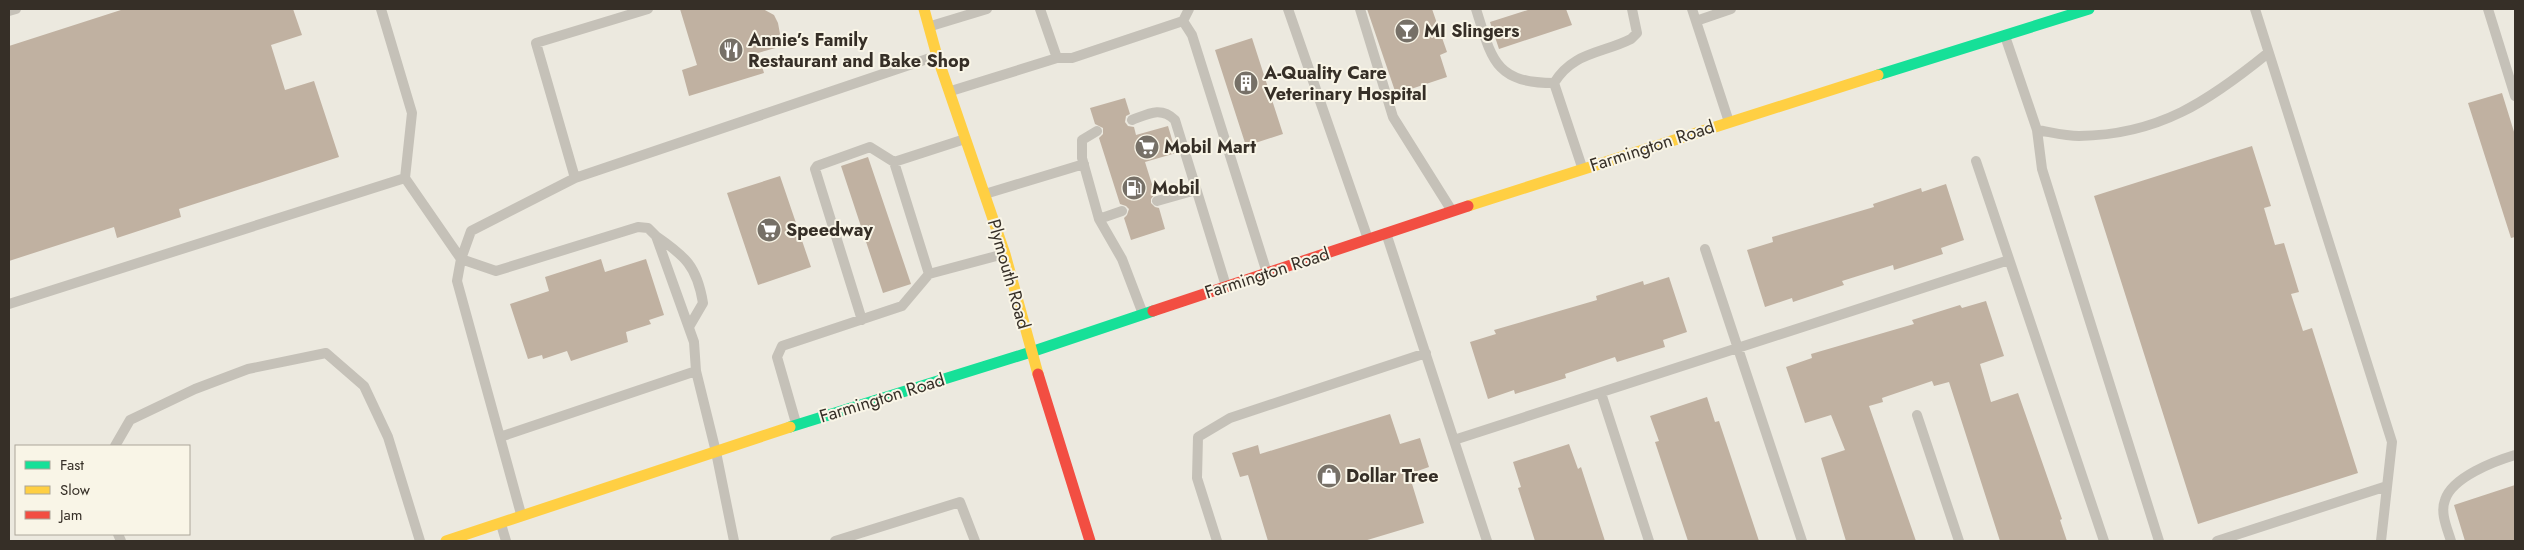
<svg xmlns="http://www.w3.org/2000/svg" width="2524" height="550" viewBox="0 0 2524 550" font-family="Jost,sans-serif">
	<style>
		.building { fill: #c0b1a1 }
		.lines { fill: none; stroke-linecap: round; stroke-linejoin: round }
		.lane { stroke: #c5c1b8; stroke-width: 10 }
		.fast { stroke: #16e098; stroke-width: 11 }
		.slow { stroke: #ffcf43; stroke-width: 11 }
		.jam { stroke: #f24e42; stroke-width: 11 }
		.labels { text-anchor: middle; stroke-width: 4; stroke-linejoin: round; paint-order: stroke }
		.poi-label { font-size: 18px; font-weight: bold; fill: #362f27; stroke: #f9f5e7; text-anchor: start }
		.street-label { font-size: 18px; fill: #362f27; stroke: #f9f5e7 }
	</style>
	<rect width="100%" height="100%" fill="#ece9df"/>
	<!-- building -->
	<path class="building" d="M124 9H293L302 35 271 45 285 90 314 81 339 157 179 209 181 217 117 238 114 227 9 261V46Z
		M680 9H763L774 15 778 23 780 34 776 39 779 47 758 53 764 73 689 96 682 70 697 65Z
		M1367 9H1432L1447 52 1440 55 1447 77 1396 94Z
		M1531 9H1566L1572 25 1499 49 1490 22Z
		M1252 38 1283 134 1246 146 1215 50Z
		M2502 93 2515 135V237L2511 238 2468 103Z
		M1125 98 1130 114 1126 116 1125 122 1128 126 1134 127 1136 135 1168 126 1176 153 1145 162 1155 194 1151 199V203L1155 207 1159 208 1165 229 1131 240 1124 218 1127 215 1129 209 1126 206 1120 204 1099 138 1103 134V128L1095 124 1090 108Z
		M2252 146 2271 206 2264 208 2275 245 2284 243 2299 292 2291 294 2303 331 2312 328 2358 473 2198 524 2094 196Z
		M868 157 911 284 883 293 841 166Z
		M780 176 811 267 758 285 727 193Z
		M1946 184 1964 240 1941 248 1943 254 1894 270 1893 265 1842 281 1844 285 1793 302 1792 298 1765 307 1747 250 1773 242 1772 237 1874 207 1873 204 1921 188 1922 192Z
		M601 259 605 272 646 259 664 315 649 320 651 324 626 332 628 342 571 361 567 351 543 359 542 355 528 359 510 304 549 291 545 277Z
		M1669 277 1687 332 1663 340 1665 347 1617 362 1615 357 1565 374 1566 378 1515 394 1514 390 1488 399 1470 342 1496 334 1494 330 1597 300 1596 296 1643 281 1644 285Z
		M1986 301 2004 356 1980 364 1991 402 2018 393 2062 519 2060 520 2067 541H2000L1949 382 1934 386 1932 381 1882 398 1883 402 1869 406 1916 541H1846L1821 458 1845 450 1831 415 1805 423 1786 367 1812 358 1811 354 1914 324 1912 320 1960 305 1962 308Z
		M1707 397 1715 422 1719 421 1759 541H1688L1655 442 1659 441 1650 416Z
		M1390 414 1400 444 1420 438 1429 467 1409 474 1424 523 1364 541H1268L1248 475 1240 477 1232 453 1258 445 1260 454Z
		M1569 444 1578 469 1581 467 1605 541H1535L1518 488 1521 487 1513 462Z
		M2515 485V541H2465L2454 505Z"/>
	<g class="lines">
		<!-- lane -->
		<path class="lane" d="M381 9 412 113 405 178 461 259 496 271 638 227 648 228 656 236 694 342 696 371 716 452 734 541
			M648 9 536 43 575 178 936 56
			M1040 9 1057 58
			M1288 9 1368 239
			M1360 9 1393 117 1452 211
			M1476 9C1492 60 1495 83 1554 83
			M1692 9 1729 122
			M2255 9 2392 442 2381 541
			M2488 9 2515 96
			M9 11 16 9
			M1183 21 1192 35 1267 273
			M1696 21 1731 9
			M931 26 987 9
			M2005 36 2037 130 2042 169 2159 541
			M951 91 1057 58H1072L1183 21 1189 9
			M1132 120C1148 114 1161 106 1175 120L1226 286
			M2037 130C2050 132 2065 136 2079 136 2159 135 2209 101 2268 53
			M1097 131 1082 140V158L1099 219 1122 259 1143 314
			M1976 161 2104 541
			M1582 167 1554 83C1573 52 1601 54 1631 39L1637 33 1632 9
			M985 194 1084 164
			M1157 201 1196 190
			M1099 219 1122 211
			M1386 233 1487 541
			M656 236C685 256 697 266 703 303L689 327
			M1705 249 1802 541
			M929 274 1004 254
			M9 304 405 178
			M862 320 815 169 817 166 870 147 894 162
			M1601 393 1649 541
			M1917 415 1959 541
			M796 423 777 357 782 346 902 306 929 274 894 162 965 139
			M500 437 696 371
			M1454 440 2009 260
			M115 446 130 420 195 389 248 369 326 353 364 386 388 437 420 541
			M521 514 457 281 461 259 471 231 575 178
			M501 524 506 541
			M118 534 121 541
			M835 541 960 502 975 541
			M1217 541 1197 478 1198 437 1230 418 1426 353
			M2217 541 2387 486
			M2451 541C2447 528 2440 513 2445 500 2452 477 2495 461 2515 455"/>
		<!-- fast -->
		<path class="fast" d="M1878 75 2089 9
			M790 427 1031 352 1153 311"/>
		<!-- slow -->
		<path class="slow" d="M924 9 937 56 1005 254 1038 374
			M1468 206 1878 75
			M446 541 790 427"/>
		<!-- jam -->
		<path class="jam" d="M1153 311 1468 206
			M1038 374 1090 541"/>
	</g>
	<!-- icons -->
	<defs>
		<symbol id="bar-disc" viewBox="-11 -11 22 22"><circle r="9.5" fill="#767067" stroke="#f9f5e7"/><path d="M-6-5H6L.8 .8V4.5H3.5V6h-7V4.5H-.8V.8Z" fill="#fff"/></symbol>
		<symbol id="restaurant-disc" viewBox="-11 -11 22 22"><circle r="9.5" fill="#767067" stroke="#f9f5e7"/><path d="M-5-6h1v4h1v-4h1v4h1v-4h1v5L-1.5 .5V6h-2V.5L-5-1ZM5-6V6H3V1.5H1.5Q1.5-4 5-6Z" fill="#fff"/></symbol>
		<symbol id="building-disc" viewBox="-11 -11 22 22"><circle r="9.5" fill="#767067" stroke="#f9f5e7"/><path d="M-4-6H4V6H1V3H-1V6H-4ZM-2.5-4.3h1.7v1.8h-1.7ZM.8-4.3h1.7v1.8H.8ZM-2.5-1h1.7V.8h-1.7ZM.8-1h1.7V.8H.8Z" fill="#fff"/></symbol>
		<symbol id="supermarket-disc" viewBox="-11 -11 22 22"><circle r="9.5" fill="#767067" stroke="#f9f5e7"/><path d="M-6-5.5h2.5l.6 2H6L4.5 2H-2.5L-4.4-4H-6ZM-1.5 3.2a1.3 1.3 0 1 0 .1 0ZM3 3.2a1.3 1.3 0 1 0 .1 0Z" fill="#fff"/></symbol>
		<symbol id="fuel-disc" viewBox="-11 -11 22 22"><circle r="9.5" fill="#767067" stroke="#f9f5e7"/><path d="M-5.5-6h7V0h2V4h1.3V-2.5L3-4.5l.8-.8L6-3V5H2.5V1h-1V6h-7ZM-4.2-4.7v3.2H.2V-4.7Z" fill="#fff"/></symbol>
		<symbol id="shop-disc" viewBox="-11 -11 22 22"><circle r="9.5" fill="#767067" stroke="#f9f5e7"/><path d="M-5-2.5h2.3a2.7 3.5 0 0 1 5.4 0H5L5.5 6h-11ZM-1.5-2.5h3a1.5 2.3 0 0 0-3 0Z" fill="#fff"/></symbol>
	</defs>
	<g fill-rule="evenodd">
		<use href="#bar-disc" x="1393" y="17" width="28" height="28"/>
		<use href="#restaurant-disc" x="717" y="36" width="28" height="28"/>
		<use href="#building-disc" x="1232" y="69" width="28" height="28"/>
		<use href="#supermarket-disc" x="1133" y="133" width="28" height="28"/>
		<use href="#fuel-disc" x="1120" y="174" width="28" height="28"/>
		<use href="#supermarket-disc" x="755" y="216" width="28" height="28"/>
		<use href="#shop-disc" x="1315" y="462" width="28" height="28"/>
	</g>
	<g class="labels">
		<!-- poi labels -->
		<g class="poi-label">
			<text x="1424" y="37">MI Slingers</text>
			<text x="748" y="46">Annie’s Family<tspan x="748" dy="21">Restaurant and Bake Shop</tspan></text>
			<text x="1264" y="79">A-Quality Care<tspan x="1264" dy="21">Veterinary Hospital</tspan></text>
			<text x="1164" y="153">Mobil Mart</text>
			<text x="1152" y="194">Mobil</text>
			<text x="786" y="236">Speedway</text>
			<text x="1346" y="482">Dollar Tree</text>
		</g>
		<!-- street labels -->
		<g class="street-label">
			<text transform="translate(1652 146) rotate(-18)" y="6">Farmington Road</text>
			<text transform="translate(1267 273) rotate(-18)" y="6">Farmington Road</text>
			<text transform="translate(1009 274) rotate(74)" y="6">Plymouth Road</text>
			<text transform="translate(882 398) rotate(-17)" y="6">Farmington Road</text>
		</g>
	</g>
	<!-- border -->
	<rect width="2524" height="550" fill="none" stroke="#362f27" stroke-width="20"/>
	<!-- legend -->
	<rect x="15" y="445" width="175" height="90" fill="#f9f5e7" stroke="#aba69a"/>
	<rect x="25" y="461" width="25" height="8" fill="#16e098" stroke="#aba69a"/>
	<text x="60" y="470" font-size="15" fill="#362f27">Fast</text>
	<rect x="25" y="486" width="25" height="8" fill="#ffcf43" stroke="#aba69a"/>
	<text x="60" y="495" font-size="15" fill="#362f27">Slow</text>
	<rect x="25" y="511" width="25" height="8" fill="#f24e42" stroke="#aba69a"/>
	<text x="60" y="520" font-size="15" fill="#362f27">Jam</text>
</svg>
